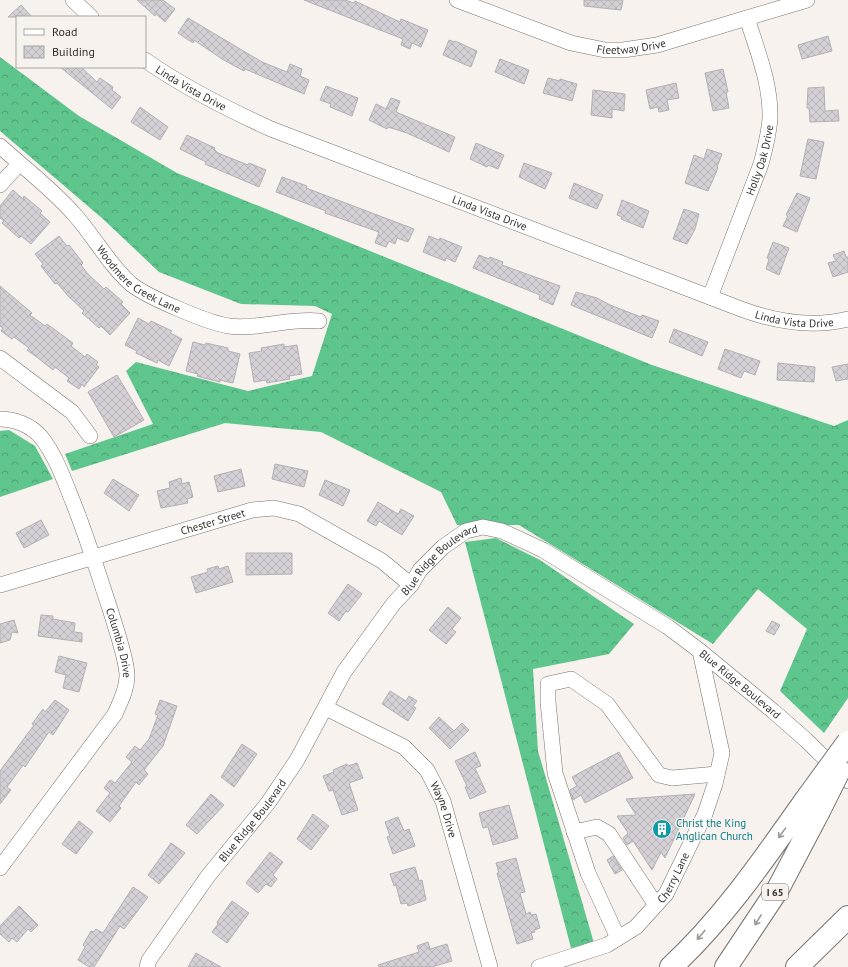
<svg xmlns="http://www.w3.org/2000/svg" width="848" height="967" viewBox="0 0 848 967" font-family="'PT Sans',sans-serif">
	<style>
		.forest { fill: url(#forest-crowns) }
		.building { fill: url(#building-cross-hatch); stroke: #b4afb4 }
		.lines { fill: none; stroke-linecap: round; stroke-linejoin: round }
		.minor-casing { stroke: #78736f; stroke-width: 16 }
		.highway-casing { stroke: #78736f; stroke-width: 24 }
		.minor { stroke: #fff; stroke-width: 15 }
		.highway { stroke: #fff; stroke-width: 22 }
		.highway-bridge-casing { stroke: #78736f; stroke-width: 24; stroke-linecap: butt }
		.highway-bridge { stroke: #fff; stroke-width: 22 }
		.oneway { stroke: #989896 }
		.labels { text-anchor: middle; stroke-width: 3; stroke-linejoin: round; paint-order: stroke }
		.shield { fill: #f7f2ed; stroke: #6c6a67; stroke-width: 1 }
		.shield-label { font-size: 10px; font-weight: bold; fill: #31302e }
		.street-label { font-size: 11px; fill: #31302e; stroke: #f7f2ed }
		.culture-label { font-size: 11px; fill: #0d838f; stroke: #f7f2ed; text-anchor: start }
	</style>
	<defs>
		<pattern id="forest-crowns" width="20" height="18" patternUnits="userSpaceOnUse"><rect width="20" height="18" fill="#5ec58d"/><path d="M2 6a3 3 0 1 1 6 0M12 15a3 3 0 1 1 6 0" fill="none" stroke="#4ea074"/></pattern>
		<pattern id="building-cross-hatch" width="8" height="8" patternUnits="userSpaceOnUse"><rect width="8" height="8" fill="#d5d0d5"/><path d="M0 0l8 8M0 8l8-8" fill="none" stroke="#b7b3b7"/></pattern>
	</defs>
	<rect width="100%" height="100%" fill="#f7f2ed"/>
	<!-- forest -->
	<path class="forest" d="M0 57 79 116 177 173 652 365 834 426 848 420V698L824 733 780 691 807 629 758 589 713 644 519 525H457L441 492 321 432 225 423 72 471 65 454 153 424 126 371 136 362 248 391 312 376 332 314 315 306 241 304 159 272 103 219 0 131Z
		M9 430 35 446 53 479 0 497V431Z
		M496 538 540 560 634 624 609 654 533 669 538 751 594 943 571 948 465 542Z"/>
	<!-- building -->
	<path class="building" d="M137 0H163L175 9 165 22 156 14 155 16Z
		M304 0H345L354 3 355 1 400 22 401 19 428 30 421 47 412 43 410 49 401 45 403 39Z
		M584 0H623L621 10 584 6Z
		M21 5 32 17H8Z
		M188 18 262 62 287 72 290 64 302 69 300 76 309 80 304 94 245 69 244 71 222 59 194 40 193 43 178 33Z
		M828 36 832 51 802 59 798 45Z
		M449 40 455 42V41L477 51 471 67 443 55Z
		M500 59 529 70 524 84 495 72Z
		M60 67H81L97 82 100 78 113 87 112 90 121 97 112 109Z
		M723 69 728 92H726L729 108 713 111 705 73Z
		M548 78 560 81V79L577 84 572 101 543 93Z
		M676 83 679 98 667 100 669 110 659 112 658 107 650 109 646 90Z
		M326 86 358 98 352 116 330 107 331 104 320 100Z
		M824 87 825 111 838 110 839 121 810 122 809 108H807L808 88Z
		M593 90 625 94 624 111 612 109V118L591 115Z
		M391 98 400 101 396 112 455 137 449 152 407 133 388 127 387 129 369 120 376 104 386 109Z
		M140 107 168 127 160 140 131 122Z
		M187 135 215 148 214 149 218 153 248 165 249 163 266 170 259 187 205 164 206 162 180 149Z
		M808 139 824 142 816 179 800 176Z
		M476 143 504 155 498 169 488 165 487 167 470 159Z
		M707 149 722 154 717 167 718 168 708 191 685 183 694 155 704 159Z
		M524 163 552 173 545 189 519 177Z
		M282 177 307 186 306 188 414 229 408 242 397 238 395 244 389 241 386 247 375 243 379 232 325 213 326 211 276 192Z
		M574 183 603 195 597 209 569 198Z
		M13 190 23 199 24 196 42 211 40 213 50 222 31 244 21 236 19 238 2 223 4 221 0 218V206Z
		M797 193 810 198 797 232 783 226 788 216 786 215Z
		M622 200 649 211 643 228 621 219 622 217 617 215Z
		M684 209 699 214 695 229 687 244 673 239Z
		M59 236 67 246 69 245 83 263 81 265 88 274 104 289 106 287 123 302 121 304 130 313 110 335 101 326 99 328 82 313 84 311 68 296 57 283 55 284 41 266 43 264 35 254Z
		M429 236 439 240 440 238 462 247 455 262 446 258 445 261 423 252Z
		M773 242 789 248 779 275 766 269 769 259 767 258Z
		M844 251 846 257H848V272L833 277 828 263 836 261 833 255Z
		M479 255 489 259 490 257 503 262 502 265 560 286 553 305 539 299 540 295 473 268Z
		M0 286 32 313 30 315 45 326 47 324 73 343 71 346 85 357 87 354 98 362 96 365 99 367 84 387 82 384 79 389 67 381 69 378 55 367 53 370 38 358 27 350 29 348 14 337 12 339 1 331 3 328 0 326Z
		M576 292 597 298 610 305 641 317 642 315 659 321 652 338 571 305Z
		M138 318 149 324 151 321 172 331 170 333 182 339 169 366 158 360 157 363 136 353 137 351 125 345Z
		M674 329 708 342 702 356 669 342Z
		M193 342 205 345 206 343 228 348V351L240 354 233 383 220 380V382L204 378 197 376 198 374 186 371Z
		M284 344V347L297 345 302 374 289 376 290 379 267 383 266 380 254 382 249 353 262 351 261 348Z
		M725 349 760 361 755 375 744 371 741 378 718 369Z
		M778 363 815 367 814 382 777 380Z
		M848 364V379L836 381 832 367Z
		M117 375 144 420 114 437 88 392Z
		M275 464 308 471 304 487 272 479Z
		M241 469 245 486 218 492 214 476Z
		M181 478 182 484 189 482 193 497 187 499 188 503 161 508 157 491 170 488 169 482Z
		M113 479 139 495 129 511 104 493Z
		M325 480 350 490 343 506 319 495Z
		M378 502 398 514 401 509 414 516 402 535 379 521 376 526 367 521Z
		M41 520 49 535 24 548 16 533Z
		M246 553H292V574L246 575Z
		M218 566 219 569 228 566 233 582 196 593 191 577 208 572 207 569Z
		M348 584 362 594 348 612 346 611 339 621 328 613Z
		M448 607 461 618 452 629 456 632 446 644 429 630Z
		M41 615 53 616V619L75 623 74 632 82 633V642L38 636Z
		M14 620 18 633 12 632 10 640 0 643V624Z
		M772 621 780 625 774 635 766 631Z
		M59 656 87 663 79 692 63 688 66 675 55 672Z
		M390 691 406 701 409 696 417 701 413 706 416 708 408 721 382 704Z
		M55 700 69 710 53 735 49 732 25 767 23 765 7 787 11 790 0 804V771L34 725 32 724 43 709 45 712Z
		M160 700 177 706 163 746 144 770 148 774 139 785 136 782 119 806 121 808 110 822 96 811 110 793 104 788 110 780 115 783 132 762 126 757 135 746 140 750 149 739 158 715 155 714Z
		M439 717 454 731 462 723 469 730 450 749 429 728Z
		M242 744 257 754 234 787 221 777Z
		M475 752 481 766 475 768 486 792 470 799 465 787 467 786 455 761Z
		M619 752 633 778 585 803 581 795 573 800 570 790 577 786 572 777Z
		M357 763 363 778 349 783 358 810 342 815 333 790 329 791 323 776 334 772 333 770 347 764 348 766Z
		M211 794 224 805 197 834 186 825Z
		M695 794 665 858 661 852 652 870 633 841 627 845 623 838 628 833 617 816 636 815 626 799Z
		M509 805 518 838 493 845 488 827 483 828 479 813Z
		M313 814 329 826 311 850 297 839Z
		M398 817 404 831 409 829 415 846 393 854 387 837 390 836 385 822Z
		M79 821 93 832 76 854 62 844Z
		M171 843 185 853 159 884 148 875Z
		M270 852 283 862 273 875 277 879 271 887 266 884 258 893 246 883Z
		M613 856 622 870 615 874 607 860Z
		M516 858 525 892 520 893 526 914 530 912 531 915 536 914 540 928 534 930 535 932 531 933 533 939 517 944 497 873H499L496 863Z
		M415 867 419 881 422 880 426 900 408 906 407 903 401 904 396 885 394 886 390 874Z
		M133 887 148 897 124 929 120 926 94 967H89L78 960 85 947 83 945 91 931 94 932 96 929 103 933Z
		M232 901 249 913 227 943 212 932 218 924 217 922Z
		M19 906 38 925 31 932 28 929 17 942 12 938 9 942 0 934V926Z
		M428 942 430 949 447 944 452 961 432 967H379L378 965 419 952 417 946Z
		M196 953 221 967H188Z"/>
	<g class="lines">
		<defs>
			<g id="minor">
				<path d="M73 0 91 17"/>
				<path id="s1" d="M457 0 571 43 605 50H623L657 45 807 0"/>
				<path id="s2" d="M145 60C185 88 227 109 271 129L741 309C776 322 812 328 848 319"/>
				<path id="s3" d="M0 146C24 168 52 189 74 214 94 236 109 265 131 284 147 297 208 323 229 326 258 330 287 318 319 321"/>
				<path d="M0 185 19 164"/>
				<path id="s4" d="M710 297 761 164C765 149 769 133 770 118 771 84 757 50 747 18"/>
				<path d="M0 358 72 412 90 436"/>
				<path id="s5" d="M0 419C14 419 31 425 41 437 56 456 64 480 73 502 87 537 98 573 110 609 115 626 127 659 127 676 127 690 120 702 115 714L0 868"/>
				<path id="s6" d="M0 585 252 510 274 508 299 514 382 561 411 585"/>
				<path id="s7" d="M326 708 404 747 427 770 443 801 490 967"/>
				<path d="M574 832 597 827 609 834 656 905"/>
				<path d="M618 938 588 873 555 773 548 702V684L571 679 607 704 659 775 672 778 717 774"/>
				<path id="s8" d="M147 967 149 960 208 876 268 803 297 760 344 672 394 603 411 585 420 570 443 547 466 531 483 527 502 531 543 550 668 627 700 651 773 711 806 740 848 781"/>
				<path id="s9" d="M539 967 607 945 636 927 666 894 705 814 715 784 722 753 700 651"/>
			</g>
			<path id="highway" d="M671 967C723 919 764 859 805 801
				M726 967 778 889 818 813
				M797 967 848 917"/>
		</defs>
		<!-- minor casing -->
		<use href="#minor" class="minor-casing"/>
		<!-- highway casing -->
		<use href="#highway" class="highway-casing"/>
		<!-- minor -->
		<use href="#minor" class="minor"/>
		<!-- highway -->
		<use href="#highway" class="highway"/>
		<defs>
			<path id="highway-bridge" d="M805 801 848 742
				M818 813 839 771"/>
		</defs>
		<!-- highway-bridge casing -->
		<use href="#highway-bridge" class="highway-bridge-casing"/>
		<!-- highway-bridge -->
		<use href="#highway-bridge" class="highway-bridge"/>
	</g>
	<!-- one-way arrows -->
	<defs><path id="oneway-shaft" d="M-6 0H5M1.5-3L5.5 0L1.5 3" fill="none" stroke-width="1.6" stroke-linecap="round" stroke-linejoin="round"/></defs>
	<g class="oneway">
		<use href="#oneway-shaft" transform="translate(782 833) rotate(126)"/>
		<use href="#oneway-shaft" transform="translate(758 920) rotate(122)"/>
		<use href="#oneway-shaft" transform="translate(701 935) rotate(130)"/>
	</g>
	<!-- icons -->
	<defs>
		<symbol id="building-disc" viewBox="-11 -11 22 22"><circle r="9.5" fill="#0f9aa8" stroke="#f7f2ed"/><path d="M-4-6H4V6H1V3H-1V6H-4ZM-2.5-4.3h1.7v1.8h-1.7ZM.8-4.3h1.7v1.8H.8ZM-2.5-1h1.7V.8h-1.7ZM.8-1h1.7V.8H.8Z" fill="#fff"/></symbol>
	</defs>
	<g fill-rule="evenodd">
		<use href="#building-disc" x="651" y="818" width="22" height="22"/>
	</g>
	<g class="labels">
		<!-- shield labels -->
		<rect class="shield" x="762" y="884" width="26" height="16" rx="3"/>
		<g class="shield-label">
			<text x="775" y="896">I 65</text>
		</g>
		<!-- street labels -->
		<g class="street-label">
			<text dy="4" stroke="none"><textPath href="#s1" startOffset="183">Fleetway Drive</textPath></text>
			<text dy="4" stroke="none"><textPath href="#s2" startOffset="54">Linda Vista Drive</textPath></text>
			<text dy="4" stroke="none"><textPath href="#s4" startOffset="146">Holly Oak Drive</textPath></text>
			<text dy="4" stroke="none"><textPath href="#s2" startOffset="378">Linda Vista Drive</textPath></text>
			<text dy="4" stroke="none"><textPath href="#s3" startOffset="194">Woodmere Creek Lane</textPath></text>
			<text dy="4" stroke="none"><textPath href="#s2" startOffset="702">Linda Vista Drive</textPath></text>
			<text dy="4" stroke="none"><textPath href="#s6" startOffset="222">Chester Street</textPath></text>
			<text dy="4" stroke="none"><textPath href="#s8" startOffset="505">Blue Ridge Boulevard</textPath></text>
			<text dy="4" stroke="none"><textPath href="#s5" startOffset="267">Columbia Drive</textPath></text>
			<text dy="4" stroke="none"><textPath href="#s8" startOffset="865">Blue Ridge Boulevard</textPath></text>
			<text dy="4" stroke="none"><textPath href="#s7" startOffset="163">Wayne Drive</textPath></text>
			<text dy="4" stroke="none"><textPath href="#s8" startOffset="181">Blue Ridge Boulevard</textPath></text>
			<text dy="4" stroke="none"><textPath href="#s9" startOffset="168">Cherry Lane</textPath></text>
		</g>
		<!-- culture labels -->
		<g class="culture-label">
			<text x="676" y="827">Christ the King<tspan x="676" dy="13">Anglican Church</tspan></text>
		</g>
	</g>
	<!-- legend -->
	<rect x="16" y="16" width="130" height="52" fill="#f7f2ed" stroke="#a8a4a1"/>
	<rect x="24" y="29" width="20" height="6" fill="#ffffff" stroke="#a8a4a1"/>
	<text x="52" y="36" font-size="12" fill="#31302e">Road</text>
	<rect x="24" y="46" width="20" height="12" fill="url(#building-cross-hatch)" stroke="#a8a4a1"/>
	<text x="52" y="56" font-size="12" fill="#31302e">Building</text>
</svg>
